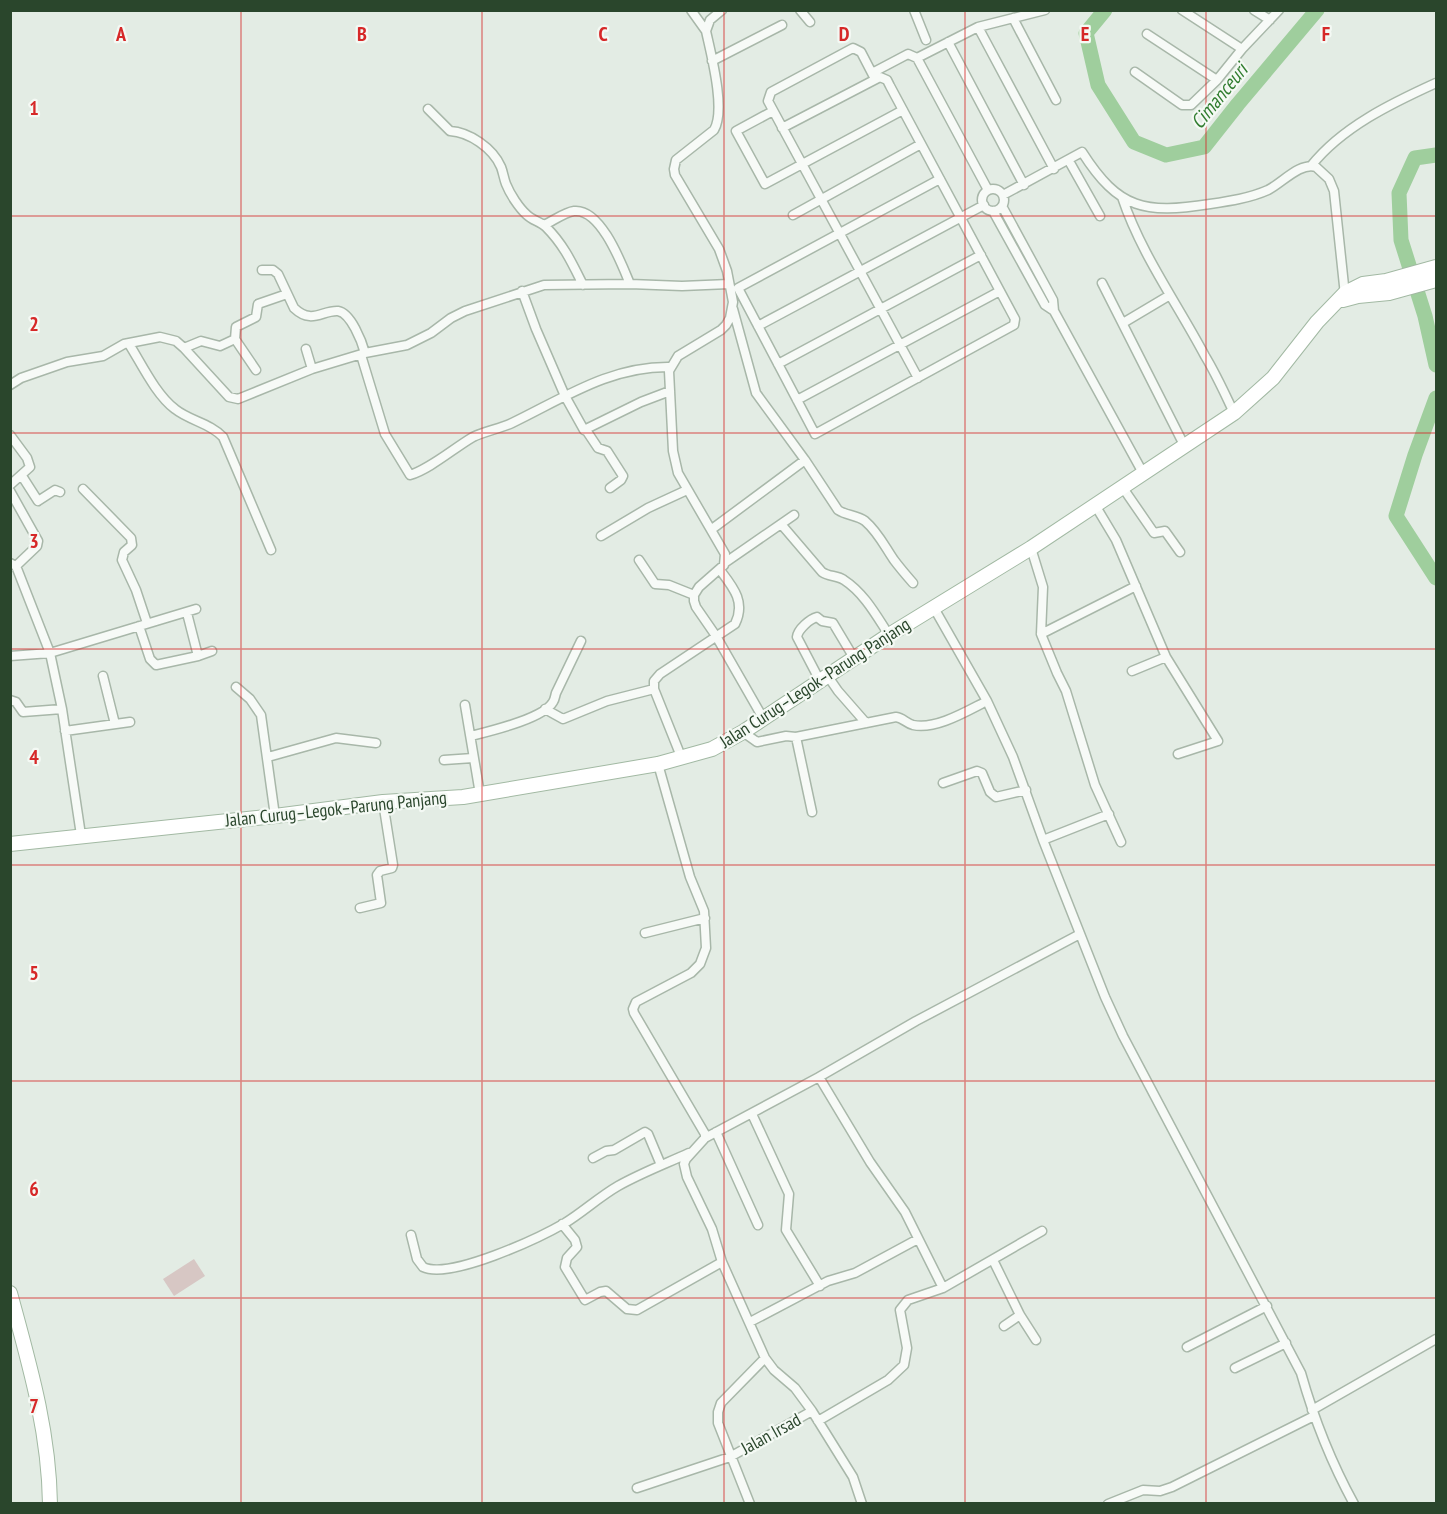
<svg xmlns="http://www.w3.org/2000/svg" width="1447" height="1514" viewBox="0 0 1447 1514" font-family="'PT Sans Narrow',sans-serif">
	<style>
		.green { fill: #d7c7c4 }
		.lines { fill: none; stroke-linecap: round; stroke-linejoin: round }
		.river { stroke: #9fce9d; stroke-width: 15 }
		.street-casing { stroke: #a8b7a9; stroke-width: 11 }
		.primary-casing { stroke: #a2b9a3; stroke-width: 16 }
		.street { stroke: #f7faf7; stroke-width: 8 }
		.primary { stroke: #fff; stroke-width: 14 }
		.grid { fill: none; stroke: #d62828; stroke-width: 1.5; stroke-opacity: 0.55 }
		.labels { text-anchor: middle; stroke-width: 4.5; stroke-linejoin: round; paint-order: stroke }
		.street-label { font-size: 18px; fill: #2a462c; stroke: #f4f9f4 }
		.water-label { font-size: 20px; font-style: italic; fill: #317d30; stroke: #f4f9f4 }
		.grid-label { font-size: 20px; text-anchor: middle; font-weight: bold; fill: #d62828; stroke: #f4f9f4; stroke-width: 4.5; stroke-linejoin: round; paint-order: stroke }
	</style>
	<rect width="100%" height="100%" fill="#e3ece4"/>
	<!-- green -->
	<path class="green" d="M194 1259 205 1276 174 1296 163 1279Z"/>
	<g class="lines">
		<!-- river -->
		<path class="river" d="M1105 10 1086 33 1098 85 1134 142 1166 155 1204 147 1238 104 1317 10
			M1436 155 1415 158 1399 193 1401 240 1425 316 1436 365
			M1436 398 1415 455 1396 516 1436 578"/>
		<defs>
			<path id="street" d="M691 10 706 31
				M722 10 710 20 706 31C711 54 726 110 714 130L676 160 674 169 675 175 719 249 727 271 733 302 730 318 726 325 721 330 678 356 669 371 673 451 678 473 725 554 724 565 699 587 694 595V601L696 607 716 636 763 718
				M800 10 810 22
				M914 10 926 40
				M1182 10 1242 49
				M1254 10 1270 20
				M1013 18 1056 100
				M978 27 1054 169
				M1147 34 1217 80
				M948 42 1024 185
				M917 58 988 190
				M712 61 782 25
				M1135 72 1182 105H1191L1217 80 1242 49 1279 10
				M872 73 908 54 917 58 978 27 1045 10
				M875 79 861 52 853 48 771 92 768 101 918 378
				M428 109 450 131C469 132 493 148 501 167 503 172 504 179 506 184 510 194 519 208 527 215 532 220 541 222 546 227 564 245 572 263 583 285
				M773 111 736 131 765 184 903 110
				M782 128 880 77 887 80 890 86 1015 319 1014 325 815 434 738 288 940 179
				M1069 161 1100 216
				M1311 166C1342 127 1392 103 1436 83
				M982 200a11 11 0 1 1 22 0a11 11 0 1 1-22 0Z
				M1003 195 1082 152C1119 210 1145 214 1210 204 1230 201 1250 198 1268 190 1282 183 1300 162 1316 167L1329 179 1334 191 1345 295
				M1122 197C1141 254 1177 303 1205 356 1216 374 1225 394 1234 413
				M1002 206 1053 300 1054 311
				M993 211 1045 305 1054 311 1143 473
				M793 215 921 144
				M544 225C553 221 565 212 574 211 601 208 622 265 630 284
				M262 270H273L278 274 294 308C312 325 322 310 338 311 351 313 362 342 365 353
				M1102 283 1185 447
				M522 291 536 329 565 396 584 430 641 402 670 391
				M733 309 756 393 805 460 838 510C847 516 857 515 865 521 878 532 885 547 894 560 900 568 906 575 913 583
				M1123 323 1170 295
				M758 326 984 205
				M235 339 256 370
				M129 344C141 363 156 395 175 409 190 421 210 423 223 437L271 550
				M184 348 201 341 220 346 235 339 236 327 256 317 258 304 287 294
				M306 349 312 369
				M361 355 385 434 410 475C430 469 454 448 473 437 485 431 499 429 512 423 564 398 610 366 670 367
				M778 364 981 255
				M10 385 21 378 67 362 103 356 124 344 160 337 176 341 184 348 229 397 238 399 312 369 365 353 407 345 431 333 451 318 465 311 544 285 630 284 682 286 729 284
				M797 400 1000 291
				M586 430 598 448 607 451 623 476 621 480 610 488
				M10 435 27 458 30 467 10 485
				M22 476 38 501 55 490 60 492
				M1123 488 1154 533 1165 531 1180 552
				M83 489 131 538 132 545 124 552 122 560 136 590 147 623
				M10 491 38 541 37 546 16 566
				M1095 505 1116 540 1166 657 1218 741 1178 754
				M781 524 822 572C829 577 837 575 844 580 864 593 876 615 889 635
				M712 529 805 460
				M601 536 648 508 687 490
				M1031 548 1043 587 1041 634 1057 673 1066 691 1095 785 1121 842
				M639 560 655 584 669 585 694 595
				M726 562 794 515
				M10 563 16 566 50 653 62 709 81 835
				M934 608 987 701 1013 757 1043 840 1105 997 1123 1036 1301 1373C1314 1419 1331 1462 1354 1504
				M187 613 198 656
				M139 626 150 659 156 665 198 656 212 651
				M1041 634 1136 586
				M10 656 50 653 196 609
				M1132 671 1166 657
				M827 675 838 691 866 723
				M103 676 115 724
				M820 681 797 637C798 629 810 619 817 617L822 621 833 623 854 658
				M236 687 250 699 261 715 275 816
				M10 700 16 702 23 712 62 709
				M465 705 480 794
				M545 709 563 719 607 701 654 689
				M65 731 130 722
				M743 732 757 742 786 736 796 737 896 717C903 718 906 723 913 725 936 730 967 711 987 701
				M471 736C490 731 543 719 553 702 555 699 555 696 556 693L581 641
				M796 737 812 812
				M268 757 336 738 376 743
				M682 759 654 689V681L660 674 735 624C746 602 733 587 720 570
				M444 760 473 758
				M658 764 690 877 704 911 706 948 700 964 691 973 636 1002 633 1009 634 1013 705 1134V1138L686 1159 684 1164 687 1177 712 1229 722 1262 765 1358 774 1370 795 1388 812 1411 853 1477 862 1504
				M943 783 977 771 982 773 990 792 996 797 1026 790
				M1043 840 1109 814
				M360 908 381 903 377 875 380 871 392 868 393 865 383 802
				M645 933 705 918
				M819 1077 870 1162 905 1212 943 1288
				M752 1114 789 1194 786 1230 820 1286
				M716 1132 758 1225
				M705 1138 819 1077 916 1021 1080 934
				M593 1158 606 1151 614 1150 645 1132 648 1134 661 1165
				M562 1224 575 1240 577 1247 567 1258 565 1267 585 1300 600 1292 606 1291 627 1309 637 1310 722 1262
				M411 1235 417 1259 423 1267C450 1280 539 1238 565 1223 583 1212 599 1197 618 1186 641 1173 665 1164 689 1153
				M993 1260 1020 1315 1036 1340
				M750 1322 828 1281 855 1273 918 1239
				M1004 1326 1020 1315
				M1187 1347 1267 1306
				M1235 1368 1286 1343
				M1312 1410 1436 1339
				M818 1421 888 1380 904 1365 907 1348 900 1310 908 1300 943 1288 1042 1231
				M637 1488 730 1457 812 1411
				M750 1504 718 1423V1412L721 1403 765 1358
				M1108 1504 1143 1490 1160 1491 1172 1487 1314 1416"/>
			<path id="primary" d="M1343 300 1358 296 1389 293 1436 280
				M10 844 275 816 383 802 463 797 658 764 712 749 743 732 889 635 1031 548 1234 413 1273 378 1317 322 1345 293 1363 284 1386 281 1436 267
				M10 1293C29 1363 49 1430 50 1504"/>
		</defs>
		<!-- street casing -->
		<use href="#street" class="street-casing"/>
		<!-- primary casing -->
		<use href="#primary" class="primary-casing"/>
		<!-- street -->
		<use href="#street" class="street"/>
		<!-- primary -->
		<use href="#primary" class="primary"/>
	</g>
	<!-- grid -->
	<path class="grid" d="M241 10V1504M482 10V1504M724 10V1504M965 10V1504M1206 10V1504M10 216H1436M10 433H1436M10 649H1436M10 865H1436M10 1081H1436M10 1298H1436"/>
	<g class="labels">
		<!-- street labels -->
		<g class="street-label">
			<text transform="translate(815 683) rotate(-33)" y="6">Jalan Curug–Legok–Parung Panjang</text>
			<text transform="translate(336 809) rotate(-6)" y="6">Jalan Curug–Legok–Parung Panjang</text>
			<text transform="translate(771 1434) rotate(-29)" y="6">Jalan Irsad</text>
		</g>
		<!-- water labels -->
		<g class="water-label">
			<text transform="translate(1219 96) rotate(-51)" y="7">Cimanceuri</text>
		</g>
	</g>
	<g class="grid-label">
		<text x="121" y="41">A</text>
		<text x="362" y="41">B</text>
		<text x="603" y="41">C</text>
		<text x="844" y="41">D</text>
		<text x="1085" y="41">E</text>
		<text x="1326" y="41">F</text>
		<text x="34" y="115">1</text>
		<text x="34" y="331">2</text>
		<text x="34" y="548">3</text>
		<text x="34" y="764">4</text>
		<text x="34" y="980">5</text>
		<text x="34" y="1196">6</text>
		<text x="34" y="1413">7</text>
	</g>
	<!-- border -->
	<rect width="1447" height="1514" fill="none" stroke="#2a462c" stroke-width="24"/>
</svg>
